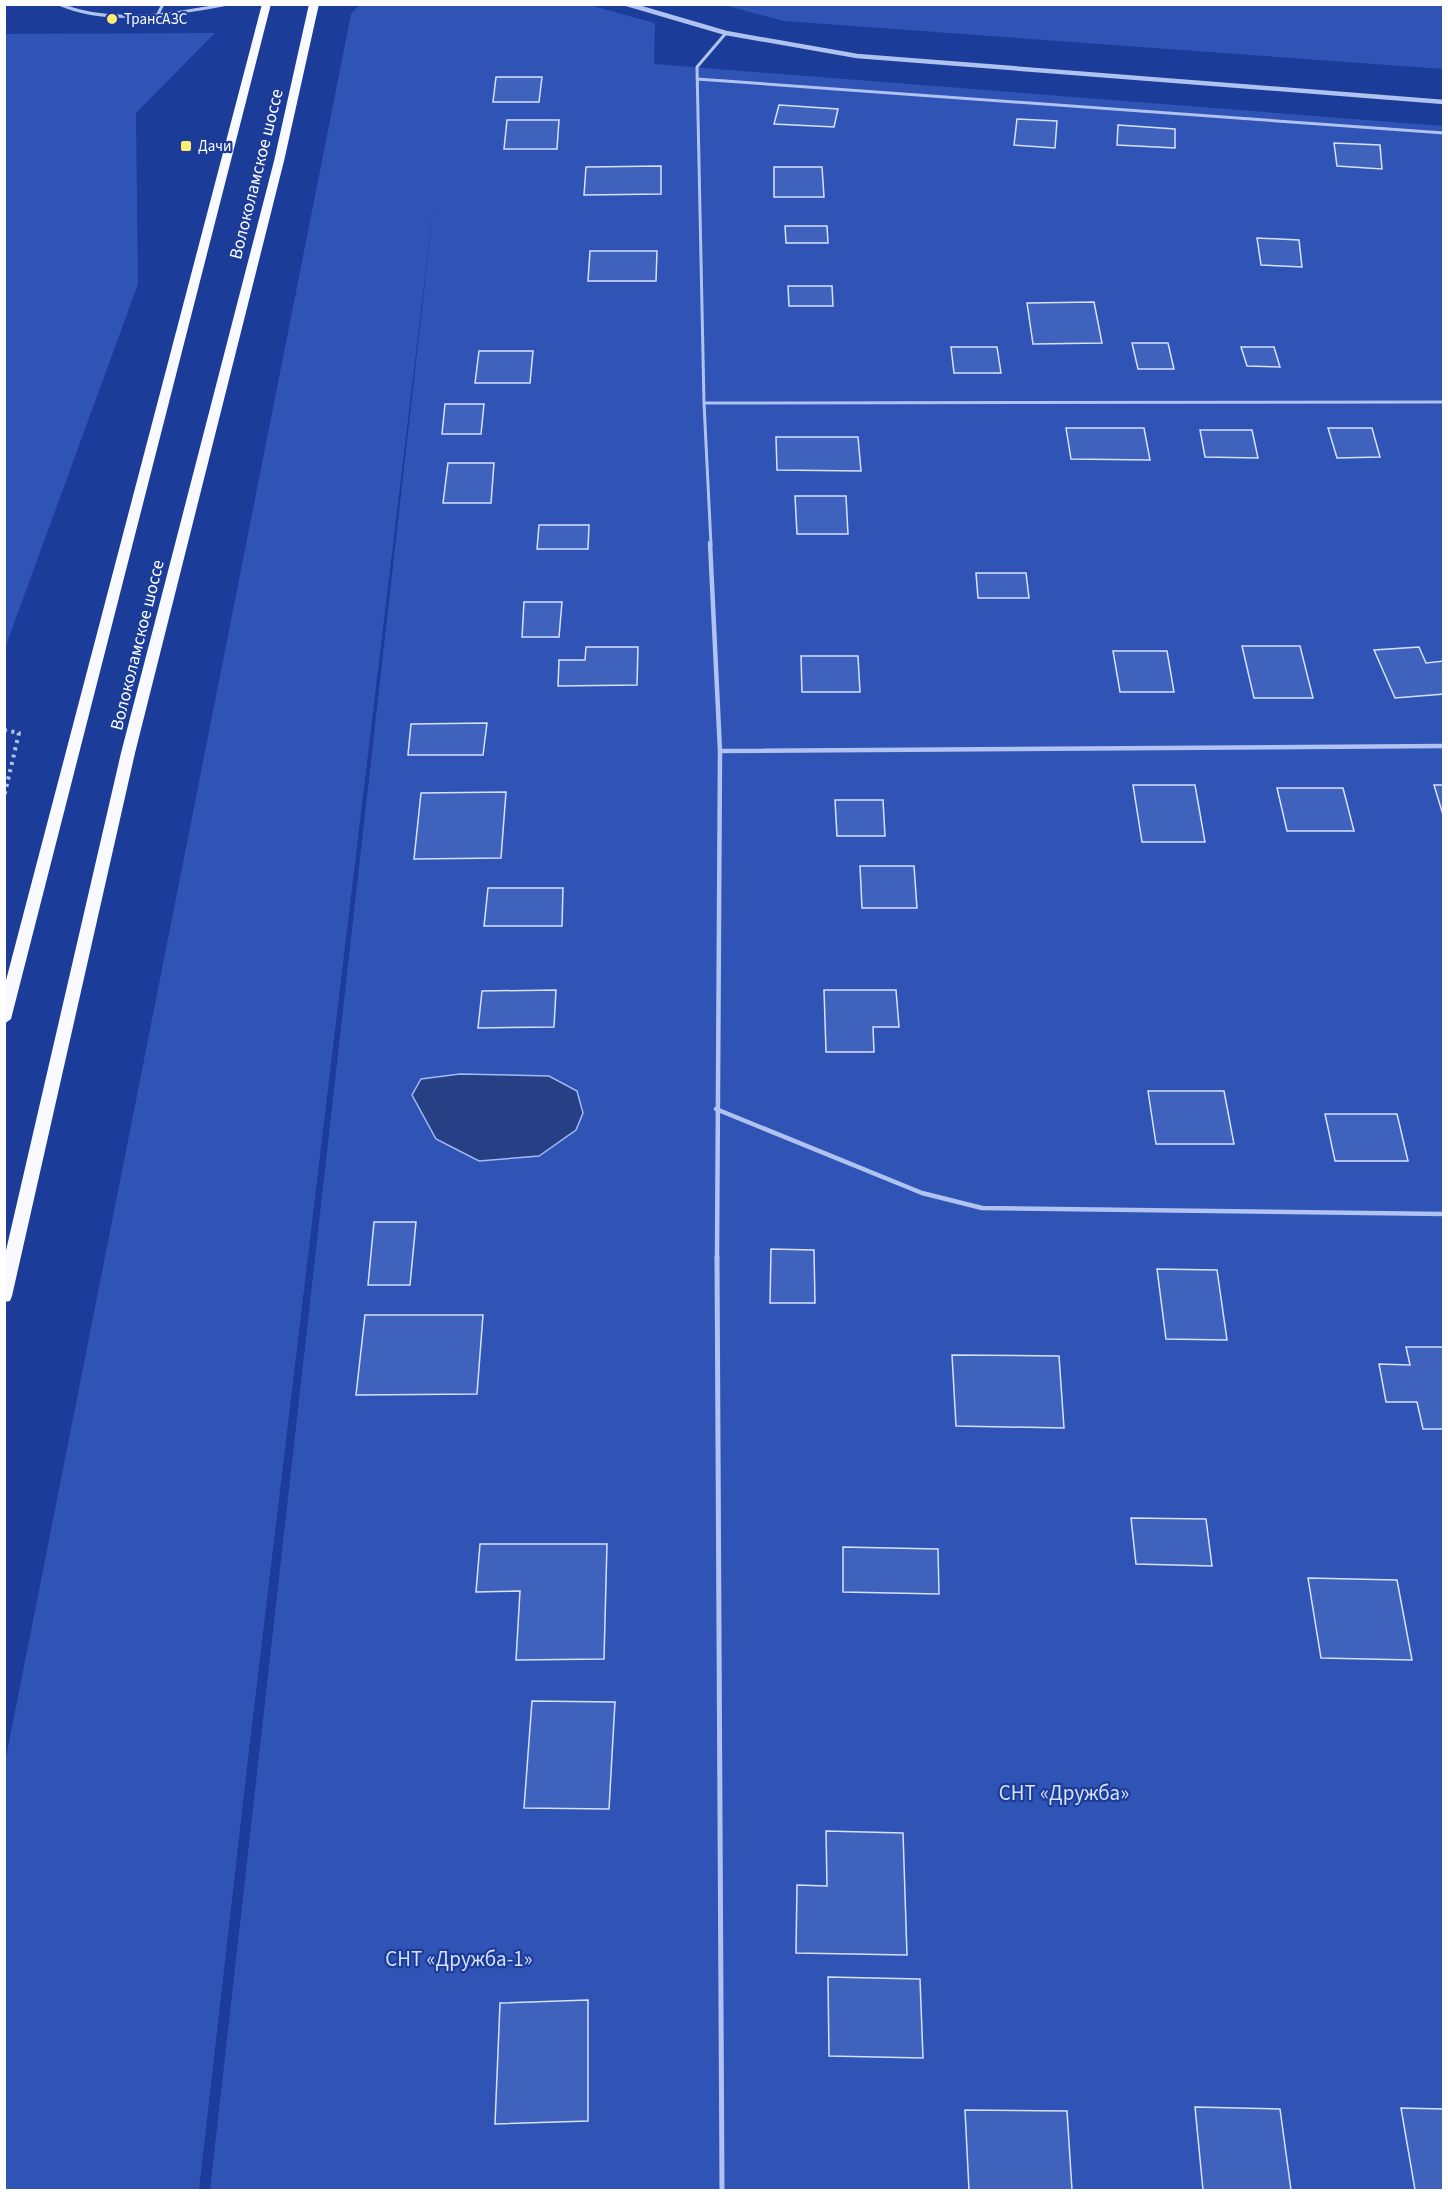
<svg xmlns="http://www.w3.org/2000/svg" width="1448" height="2195" viewBox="0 0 1448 2195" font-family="'Source Sans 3',sans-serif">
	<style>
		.green { fill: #2f54b5 }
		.water { fill: #263f85; stroke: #a3baf2; stroke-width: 1.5 }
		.building { fill: #3f62bc; stroke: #d7e1fb; stroke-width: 1.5 }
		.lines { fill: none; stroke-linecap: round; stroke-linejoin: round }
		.path { stroke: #b0c2f0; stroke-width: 4; stroke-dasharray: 3 4.5; stroke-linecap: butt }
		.service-far2 { stroke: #b0c2f0; stroke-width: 3 }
		.service-far1 { stroke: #b0c2f0; stroke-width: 4.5 }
		.service { stroke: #b0c2f0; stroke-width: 5 }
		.minor { stroke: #b0c2f0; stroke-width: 4.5 }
		.primary { fill: #f9faff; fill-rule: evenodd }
		.poi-dot { fill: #ffee6f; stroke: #1b3c98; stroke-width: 2 }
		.labels { text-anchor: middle; stroke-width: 4.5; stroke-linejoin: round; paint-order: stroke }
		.far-poi-label { font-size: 15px; fill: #fff; stroke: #1b3c98; text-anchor: start }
		.street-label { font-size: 18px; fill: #fff; stroke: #1b3c98 }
		.near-park-label { font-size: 21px; fill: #d7e1fb; stroke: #1b3c98 }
	</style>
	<rect width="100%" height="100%" fill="#1b3c98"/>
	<!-- green -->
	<path class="green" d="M360 4 589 5 655 23 654 64 1443 126V2190H210L434 202 249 1750 199 2190H5V1762L351 14Z
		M724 5H1443V69L784 21Z
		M215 33 136 113 138 284 5 648V34Z"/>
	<!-- water -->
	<path class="water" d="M460 1074 549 1076 577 1091 583 1113 576 1130 539 1156 479 1161 436 1139 412 1095 421 1079Z"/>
	<!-- building -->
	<path class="building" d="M496 77H542L539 102H493Z
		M779 105 838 109 834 127 774 124Z
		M1017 119 1057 121 1055 148 1014 145Z
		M507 120H559L557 149H504Z
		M1118 125 1175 129V148L1117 145Z
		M1334 143 1380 145 1382 169 1337 166Z
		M661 166V194L584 195 586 167Z
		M774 167H822L824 197H774Z
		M785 226H827L828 243H786Z
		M1257 238 1299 240 1302 267 1261 265Z
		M590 251H657L656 281H588Z
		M788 286H832L833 306H789Z
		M1094 302 1102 343 1033 344 1027 303Z
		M1132 343H1168L1174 369H1138Z
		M951 347H997L1001 373H954Z
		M1241 347H1274L1280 367 1247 366Z
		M479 351H533L530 383H475Z
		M445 404H484L481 434H442Z
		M1066 428H1144L1150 460 1071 459Z
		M1328 428H1372L1380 457 1337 458Z
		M1200 430H1252L1258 458 1205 457Z
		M776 437H858L861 471 777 470Z
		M448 463H494L491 503H443Z
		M795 496H846L848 534H797Z
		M539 525H589L588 549H537Z
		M976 573H1026L1029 598H978Z
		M524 602H562L559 637H522Z
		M1242 646H1300L1313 698H1254Z
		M586 647H638L637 685 558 686 559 660H585Z
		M1419 647 1426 663 1444 661V694L1395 698 1374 650Z
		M1113 651H1167L1174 692H1120Z
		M801 656H858L860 692H802Z
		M487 723 483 755H408L411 724Z
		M1133 785H1195L1205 842H1142Z
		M1434 785H1444V818Z
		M1277 788H1343L1354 831H1287Z
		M506 792 501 858 414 859 421 793Z
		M835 800H883L885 836H837Z
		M860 866H914L917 908H862Z
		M488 888H563L562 926H484Z
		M556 990 554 1027 478 1028 482 991Z
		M824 990H896L899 1027H873L874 1052H826Z
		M1148 1091H1224L1234 1144H1156Z
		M1325 1114H1397L1408 1161H1335Z
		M374 1222H416L410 1285H368Z
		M771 1249 814 1250 815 1303H770Z
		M1157 1269 1217 1270 1227 1340 1166 1339Z
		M365 1315H483L477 1394 356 1395Z
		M1406 1347H1444V1429H1423L1417 1402H1386L1379 1364 1410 1365Z
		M952 1355 1059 1356 1064 1428 956 1426Z
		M1131 1518 1206 1519 1212 1566 1136 1564Z
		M480 1544H607L604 1659 516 1660 520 1591 476 1592Z
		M843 1547 938 1549 939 1594 843 1592Z
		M1308 1578 1397 1580 1412 1660 1321 1658Z
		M532 1701 615 1702 609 1809 524 1808Z
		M826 1831 903 1833 907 1955 796 1953 797 1885 827 1886Z
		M828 1977 920 1979 923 2058 829 2056Z
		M588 2000V2121L495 2124 500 2003Z
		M1195 2107 1280 2109 1291 2190H1203Z
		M1401 2108 1444 2109V2190H1415Z
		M965 2110 1067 2111 1072 2190H969Z"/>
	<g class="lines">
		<!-- path -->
		<path class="path" d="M4 730 19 733 4 797"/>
		<!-- service-far2 -->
		<path class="service-far2" d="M59 4C110 26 176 14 228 4
			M158 14 163 4
			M697 79 1444 133
			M704 403 1444 402
			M711 545 704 403 697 67 726 33"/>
		<!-- service-far1 -->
		<path class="service-far1" d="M710 543 720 751 717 1259
			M720 751 1444 746
			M716 1109 922 1193 982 1208 1444 1214"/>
		<!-- service -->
		<path class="service" d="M717 1257 722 2190"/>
		<!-- minor -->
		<path class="minor" d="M627 4 726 33 857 56 1444 102"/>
		<!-- primary -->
		<path class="primary" d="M262 4H271L11 1019 4 1024V988Z
			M309 4H319L284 161 135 753 12 1296 10 1301 4 1302V1259L121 753 274 161Z"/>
	</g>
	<!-- markers -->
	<g class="poi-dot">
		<circle cx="112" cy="19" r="6"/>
		<rect x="180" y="140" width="12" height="12" rx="3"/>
	</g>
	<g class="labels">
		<!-- far-poi labels -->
		<g class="far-poi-label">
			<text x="124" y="24">ТрансАЗС</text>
			<text x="198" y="151">Дачи</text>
		</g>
		<!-- street labels -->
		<g class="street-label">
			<text transform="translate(256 174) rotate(-76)" y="6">Волоколамское шоссе</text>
			<text transform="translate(137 645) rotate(-76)" y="6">Волоколамское шоссе</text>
		</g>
		<!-- near-park labels -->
		<g class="near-park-label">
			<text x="1064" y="1800">СНТ «Дружба»</text>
			<text x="459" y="1966">СНТ «Дружба-1»</text>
		</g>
	</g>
	<!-- border -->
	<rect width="1448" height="2195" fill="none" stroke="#ffffff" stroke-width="12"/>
</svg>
